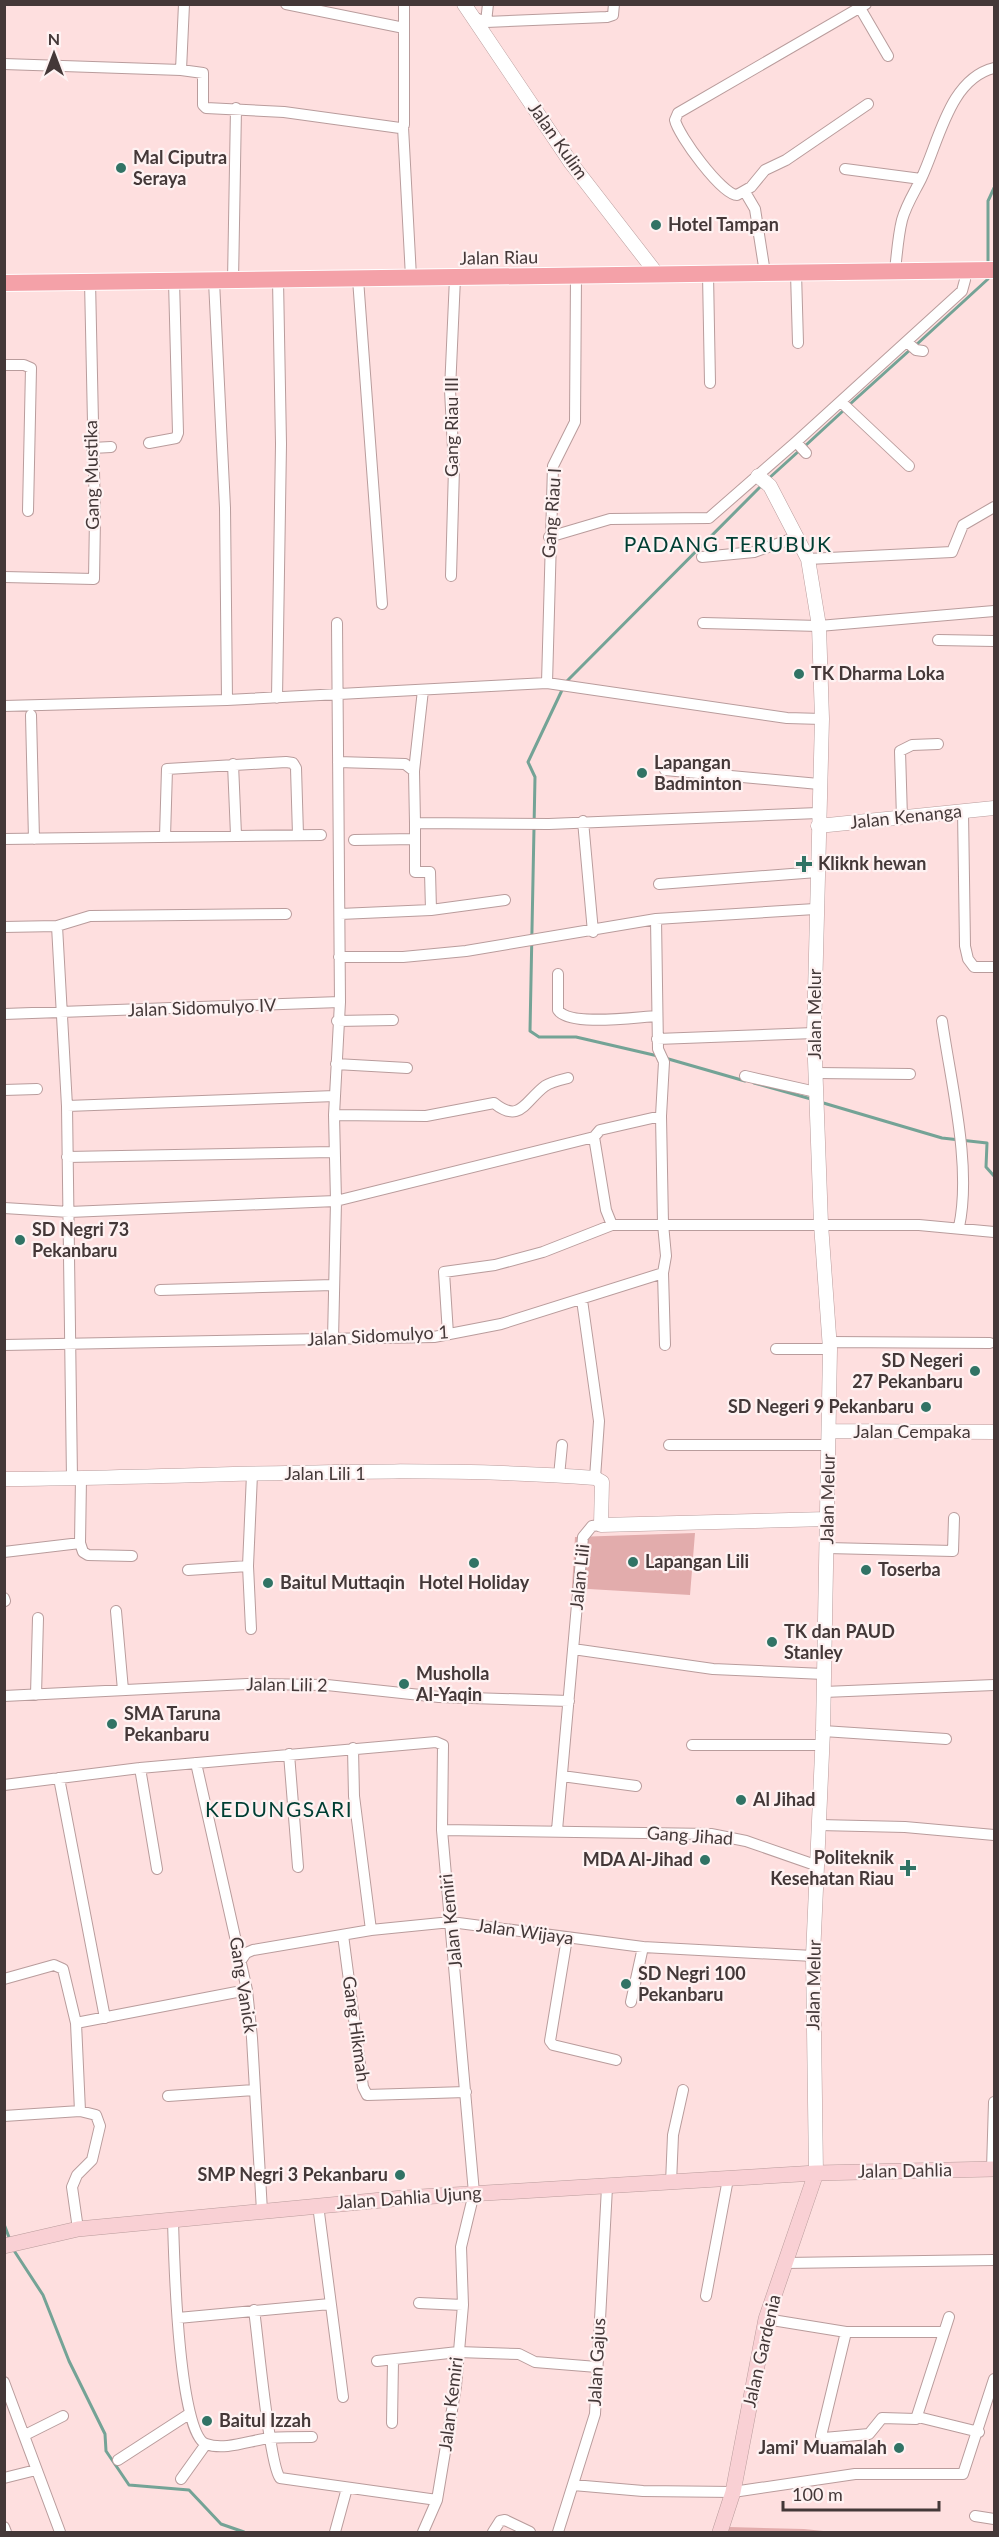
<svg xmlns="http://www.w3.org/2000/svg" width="999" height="2537" viewBox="0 0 999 2537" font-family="Lato,sans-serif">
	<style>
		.green { fill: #e2acac }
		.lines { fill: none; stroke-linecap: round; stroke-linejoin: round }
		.stream { stroke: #74a396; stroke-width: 3 }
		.minor-casing { stroke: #b99c9c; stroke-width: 12 }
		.tertiary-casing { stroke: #b99c9c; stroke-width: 15 }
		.secondary-casing { stroke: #b99c9c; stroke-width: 16 }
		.primary-casing { stroke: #fff; stroke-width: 18 }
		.minor { stroke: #fff; stroke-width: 10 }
		.tertiary { stroke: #fff; stroke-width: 14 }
		.secondary { stroke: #f9d0d4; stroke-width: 15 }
		.primary { stroke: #f4a1a8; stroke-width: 16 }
		.poi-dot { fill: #317365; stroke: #fef2f2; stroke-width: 2 }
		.labels { text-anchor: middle; stroke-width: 4.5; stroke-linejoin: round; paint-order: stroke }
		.street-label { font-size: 18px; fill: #443838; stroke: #fef2f2 }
		.poi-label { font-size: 18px; font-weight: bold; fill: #443838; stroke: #fef2f2; text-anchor: start }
		.quarter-label { font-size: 21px; letter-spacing: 1.5px; fill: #003e33; stroke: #fef2f2 }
	</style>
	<rect width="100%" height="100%" fill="#fedfdf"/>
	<!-- green -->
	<path class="green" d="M695 1533 690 1595 572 1588 575 1537Z
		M729 2527 804 2529 833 2532H728Z"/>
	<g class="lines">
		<!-- stream -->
		<path class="stream" d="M988 266V201L994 188
			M916 345 988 279V275
			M849 405 911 349
			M805 446 844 410
			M767 480 800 450
			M566 682 762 485
			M563 688 528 762 535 777 530 1031 539 1037H576L658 1056
			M665 1058 745 1081
			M754 1083 811 1099
			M820 1102 942 1138 987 1143 986 1167 994 1176
			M4 2224 10 2240
			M13 2249 43 2295 69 2361 105 2434 106 2451 129 2485 189 2490 221 2524 244 2532"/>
		<defs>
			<path id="minor" d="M184 4 181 70 203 73V105L206 108 284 112 400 128 404 125V4
				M286 4 404 28
				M866 4 678 113 675 120C678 135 722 195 737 195L751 187 765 170 786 160 868 104
				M860 8 888 56
				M475 18 486 22 607 17 613 15 614 4
				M486 22 488 4
				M4 64 181 70
				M403 127 411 277
				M845 169 921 179
				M745 192 755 209 765 273
				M895 270C897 254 898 236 902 220 906 205 914 193 921 179 939 142 949 79 994 68
				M796 273 798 343
				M708 274 710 383
				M358 279 382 604
				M214 281 225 508 227 700
				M233 281 236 108
				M907 342 916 350 923 351
				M4 365H24L31 368 28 511
				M841 402 909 466
				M796 442 806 453
				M149 443 176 438 178 433 174 281
				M92 448 111 447
				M549 537 610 519 709 518 796 442 962 291 965 280 964 269
				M702 557 754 552 797 537
				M808 559 952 552 963 525 994 507
				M451 576 454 468 450 390 455 278
				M4 577 94 579 95 517 90 281
				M703 623 819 626 994 611
				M938 640 994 641
				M547 683 553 466 575 422 576 275
				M277 698 281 444 278 280
				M4 706 227 700 547 683 787 718 822 719
				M31 715 34 839
				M338 762 405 764 414 771 415 823 549 824 818 813
				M233 764 236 835
				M665 770 819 784
				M414 771 423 690
				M963 811 965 946 968 959 974 967H994
				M902 818 900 751 912 745 938 744
				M583 821 593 932
				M415 823V872H430L431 910 505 900
				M165 837 167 769 286 762 293 763 296 768 298 835
				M4 839 321 835
				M354 840 415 839
				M659 884 817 872
				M340 914 431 910
				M4 927 57 926
				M339 957H403L466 951 656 919 815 909
				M558 974V1010C569 1027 636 1017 656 1016
				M4 1014 340 1002
				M337 1021 393 1020
				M942 1021C951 1084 972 1166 959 1227
				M657 1039 814 1033
				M336 1064 407 1068
				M816 1073 910 1074
				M745 1076 816 1092
				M4 1090 37 1089
				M67 1106 335 1096
				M334 1115 426 1116 494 1103C520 1124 525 1101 545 1086 551 1082 560 1080 568 1078
				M594 1137 600 1130 661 1116
				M67 1157 333 1152
				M4 1208 69 1212 336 1201 594 1137 606 1210 612 1225H919L994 1232
				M663 1273 665 1345
				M160 1290 333 1285
				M582 1300 599 1421 595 1478
				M448 1334 444 1272 495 1265 543 1252 612 1225
				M333 1340 336 1201 334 1115 340 1002 337 623
				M830 1342 990 1343
				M4 1345 434 1337 501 1324 663 1273 666 1256 663 1224 661 1116 664 1062 658 1049 656 919
				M776 1349H830
				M669 1445H828
				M559 1476 562 1445
				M81 1478 80 1543 83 1552 88 1555 132 1556
				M72 1479 67 1106 57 926 90 916 286 914
				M827 1548 953 1551 954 1518
				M4 1552 80 1543
				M188 1570 248 1566
				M4 1598 5 1601
				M116 1611 123 1690
				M251 1629 248 1566 252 1474
				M573 1649 713 1669 824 1674
				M824 1692 994 1685
				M36 1695 38 1618
				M4 1696 247 1684 327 1685 439 1697 569 1701
				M823 1731 946 1739
				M692 1745H822
				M353 1748 354 1796 371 1930
				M289 1754 298 1867
				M196 1763 247 1990 252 2038 262 2211
				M140 1768 157 1869
				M562 1776 636 1786
				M59 1778 105 2018
				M4 1785 140 1768 436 1742 443 1745 442 1830 474 2193 461 2247 463 2305 456 2386 437 2500 423 2532
				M819 1825 905 1827 994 1835
				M442 1830 711 1834 746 1841 818 1866
				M557 1830 583 1537 592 1526 601 1525
				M343 1935 363 2087 367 2095 466 2092
				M567 1938 550 2041 553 2045 616 2060
				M242 1959 246 1953 253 1950 371 1930 451 1922 643 1947 813 1956
				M4 1979 54 1965 63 1969 76 2023 80 2111
				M631 2002 643 1947
				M76 2023 247 1990
				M168 2096 254 2090
				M4 2116 80 2111 96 2115 100 2126 92 2160 77 2175 72 2187 78 2229
				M992 2169 994 2102
				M671 2183 673 2135 683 2090
				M318 2205 343 2397
				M173 2221C174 2254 178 2434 206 2444 225 2451 251 2440 270 2438 284 2437 298 2437 312 2437
				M785 2263 994 2260
				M706 2296 728 2179
				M419 2303 463 2305
				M254 2310C258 2337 269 2464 280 2478L437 2500
				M178 2318 330 2304
				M766 2319 846 2332H942
				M846 2332 821 2436 824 2438 869 2434 882 2418 916 2419 949 2317
				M377 2361 458 2352 519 2354 535 2362 597 2367
				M4 2382 60 2532
				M918 2417 979 2432
				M392 2423 393 2360
				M25 2435 63 2416
				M118 2460 189 2414
				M4 2478 36 2470
				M181 2479 206 2444
				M573 2485 643 2491 733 2492 855 2474H963L994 2379
				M975 2516 994 2519
				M4 2527 6 2532
				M335 2532 347 2488
				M493 2532 500 2521 505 2520 530 2532
				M558 2532 595 2414 607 2187"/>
			<path id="tertiary" d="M464 4 571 163 657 274
				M758 476 770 486 808 559 819 626 822 719 814 1033 821 1224 830 1349 823 1731 813 1956 816 2173
				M818 826 994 808
				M829 1431 994 1432
				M4 1479C201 1478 399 1463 595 1478L602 1482 601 1525 827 1519"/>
			<path id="secondary" d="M4 2246 78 2229 403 2198 816 2173 994 2169
				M720 2532 733 2492 766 2319 816 2173"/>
			<path id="primary" d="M4 283 994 270"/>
		</defs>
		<!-- minor casing -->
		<use href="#minor" class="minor-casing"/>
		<!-- tertiary casing -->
		<use href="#tertiary" class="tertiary-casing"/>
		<!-- secondary casing -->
		<use href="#secondary" class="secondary-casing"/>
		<!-- primary casing -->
		<use href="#primary" class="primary-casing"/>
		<!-- minor -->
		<use href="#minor" class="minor"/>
		<!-- tertiary -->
		<use href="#tertiary" class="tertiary"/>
		<!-- secondary -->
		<use href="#secondary" class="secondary"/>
		<!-- primary -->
		<use href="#primary" class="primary"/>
	</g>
	<!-- markers -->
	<g class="poi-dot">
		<circle cx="121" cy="168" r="6"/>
		<circle cx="656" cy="225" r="6"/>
		<circle cx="799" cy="674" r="6"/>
		<circle cx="642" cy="773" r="6"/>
		<path d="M801 855h6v6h6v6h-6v6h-6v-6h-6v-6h6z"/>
		<circle cx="20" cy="1240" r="6"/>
		<circle cx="975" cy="1371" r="6"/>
		<circle cx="926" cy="1407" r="6"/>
		<circle cx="633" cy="1562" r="6"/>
		<circle cx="474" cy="1563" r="6"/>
		<circle cx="866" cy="1570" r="6"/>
		<circle cx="268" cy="1583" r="6"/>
		<circle cx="772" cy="1642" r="6"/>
		<circle cx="404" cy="1684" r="6"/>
		<circle cx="112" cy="1724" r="6"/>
		<circle cx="741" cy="1800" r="6"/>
		<circle cx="705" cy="1860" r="6"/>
		<path d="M905 1859h6v6h6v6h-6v6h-6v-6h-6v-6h6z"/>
		<circle cx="626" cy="1984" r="6"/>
		<circle cx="400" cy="2175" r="6"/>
		<circle cx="207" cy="2421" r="6"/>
		<circle cx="899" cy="2448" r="6"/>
	</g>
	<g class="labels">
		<!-- street labels -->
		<g class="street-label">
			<text transform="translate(558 141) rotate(55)" y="6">Jalan Kulim</text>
			<text transform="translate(499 258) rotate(-1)" y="6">Jalan Riau</text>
			<text transform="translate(452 427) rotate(-90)" y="6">Gang Riau III</text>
			<text transform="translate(92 475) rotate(-91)" y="6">Gang Mustika</text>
			<text transform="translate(552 513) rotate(-86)" y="6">Gang Riau I</text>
			<text transform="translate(906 817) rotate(-6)" y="6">Jalan Kenanga</text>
			<text transform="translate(202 1008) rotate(-2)" y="6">Jalan Sidomulyo IV</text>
			<text transform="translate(815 1014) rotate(-90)" y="6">Jalan Melur</text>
			<text transform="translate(378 1336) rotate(-3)" y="6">Jalan Sidomulyo 1</text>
			<text x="912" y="1438">Jalan Cempaka</text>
			<text x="325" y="1480">Jalan Lili 1</text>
			<text transform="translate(828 1499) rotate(-89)" y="6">Jalan Melur</text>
			<text transform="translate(580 1577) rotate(-84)" y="6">Jalan Lili</text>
			<text transform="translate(287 1685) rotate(1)" y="6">Jalan Lili 2</text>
			<text transform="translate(690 1836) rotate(4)" y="6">Gang Jihad</text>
			<text transform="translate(451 1921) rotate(-96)" y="6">Jalan Kemiri</text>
			<text transform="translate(525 1932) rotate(8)" y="6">Jalan Wijaya</text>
			<text transform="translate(243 1985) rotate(81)" y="6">Gang Vanick</text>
			<text transform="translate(814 1985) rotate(-89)" y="6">Jalan Melur</text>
			<text transform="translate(356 2029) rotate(82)" y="6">Gang Hikmah</text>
			<text transform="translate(905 2171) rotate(-1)" y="6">Jalan Dahlia</text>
			<text transform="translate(409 2198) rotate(-4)" y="6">Jalan Dahlia Ujung</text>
			<text transform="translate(762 2351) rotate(-77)" y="6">Jalan Gardenia</text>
			<text transform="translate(597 2362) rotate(-87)" y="6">Jalan Gajus</text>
			<text transform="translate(451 2404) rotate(-83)" y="6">Jalan Kemiri</text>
		</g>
		<!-- poi labels -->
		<g class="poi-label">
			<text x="133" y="164">Mal Ciputra<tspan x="133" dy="21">Seraya</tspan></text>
			<text x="668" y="231">Hotel Tampan</text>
			<text x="811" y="680">TK Dharma Loka</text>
			<text x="654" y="769">Lapangan<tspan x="654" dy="21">Badminton</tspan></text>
			<text x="818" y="870">Kliknk hewan</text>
			<text x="32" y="1236">SD Negri 73<tspan x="32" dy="21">Pekanbaru</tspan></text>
			<text x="963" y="1367" text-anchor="end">SD Negeri<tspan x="963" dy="21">27 Pekanbaru</tspan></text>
			<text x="914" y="1413" text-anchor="end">SD Negeri 9 Pekanbaru</text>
			<text x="645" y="1568">Lapangan Lili</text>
			<text x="878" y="1576">Toserba</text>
			<text x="280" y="1589">Baitul Muttaqin</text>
			<text x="474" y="1589" text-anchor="middle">Hotel Holiday</text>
			<text x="784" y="1638">TK dan PAUD<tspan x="784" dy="21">Stanley</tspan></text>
			<text x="416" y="1680">Musholla<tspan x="416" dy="21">Al-Yaqin</tspan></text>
			<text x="124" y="1720">SMA Taruna<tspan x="124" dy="21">Pekanbaru</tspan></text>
			<text x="753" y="1806">Al Jihad</text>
			<text x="894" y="1864" text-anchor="end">Politeknik<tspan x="894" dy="21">Kesehatan Riau</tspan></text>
			<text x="693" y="1866" text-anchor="end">MDA Al-Jihad</text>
			<text x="638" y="1980">SD Negri 100<tspan x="638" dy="21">Pekanbaru</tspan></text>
			<text x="388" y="2181" text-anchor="end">SMP Negri 3 Pekanbaru</text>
			<text x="219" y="2427">Baitul Izzah</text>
			<text x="887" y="2454" text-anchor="end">Jami' Muamalah</text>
		</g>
		<!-- quarter labels -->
		<g class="quarter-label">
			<text x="728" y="552">PADANG TERUBUK</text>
			<text x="279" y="1817">KEDUNGSARI</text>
		</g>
	</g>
	<!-- border -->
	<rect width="999" height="2537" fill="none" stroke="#443838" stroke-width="12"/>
	<!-- north arrow -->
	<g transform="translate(54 54)" stroke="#fef2f2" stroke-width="4.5" paint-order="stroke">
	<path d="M0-4.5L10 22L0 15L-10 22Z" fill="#443838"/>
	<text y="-9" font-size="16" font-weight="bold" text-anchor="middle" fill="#443838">N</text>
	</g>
	<!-- scale -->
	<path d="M783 2501v9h156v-9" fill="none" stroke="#443838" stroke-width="3"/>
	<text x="792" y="2501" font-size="18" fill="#443838" stroke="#fef2f2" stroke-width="4.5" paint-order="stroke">100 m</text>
</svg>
